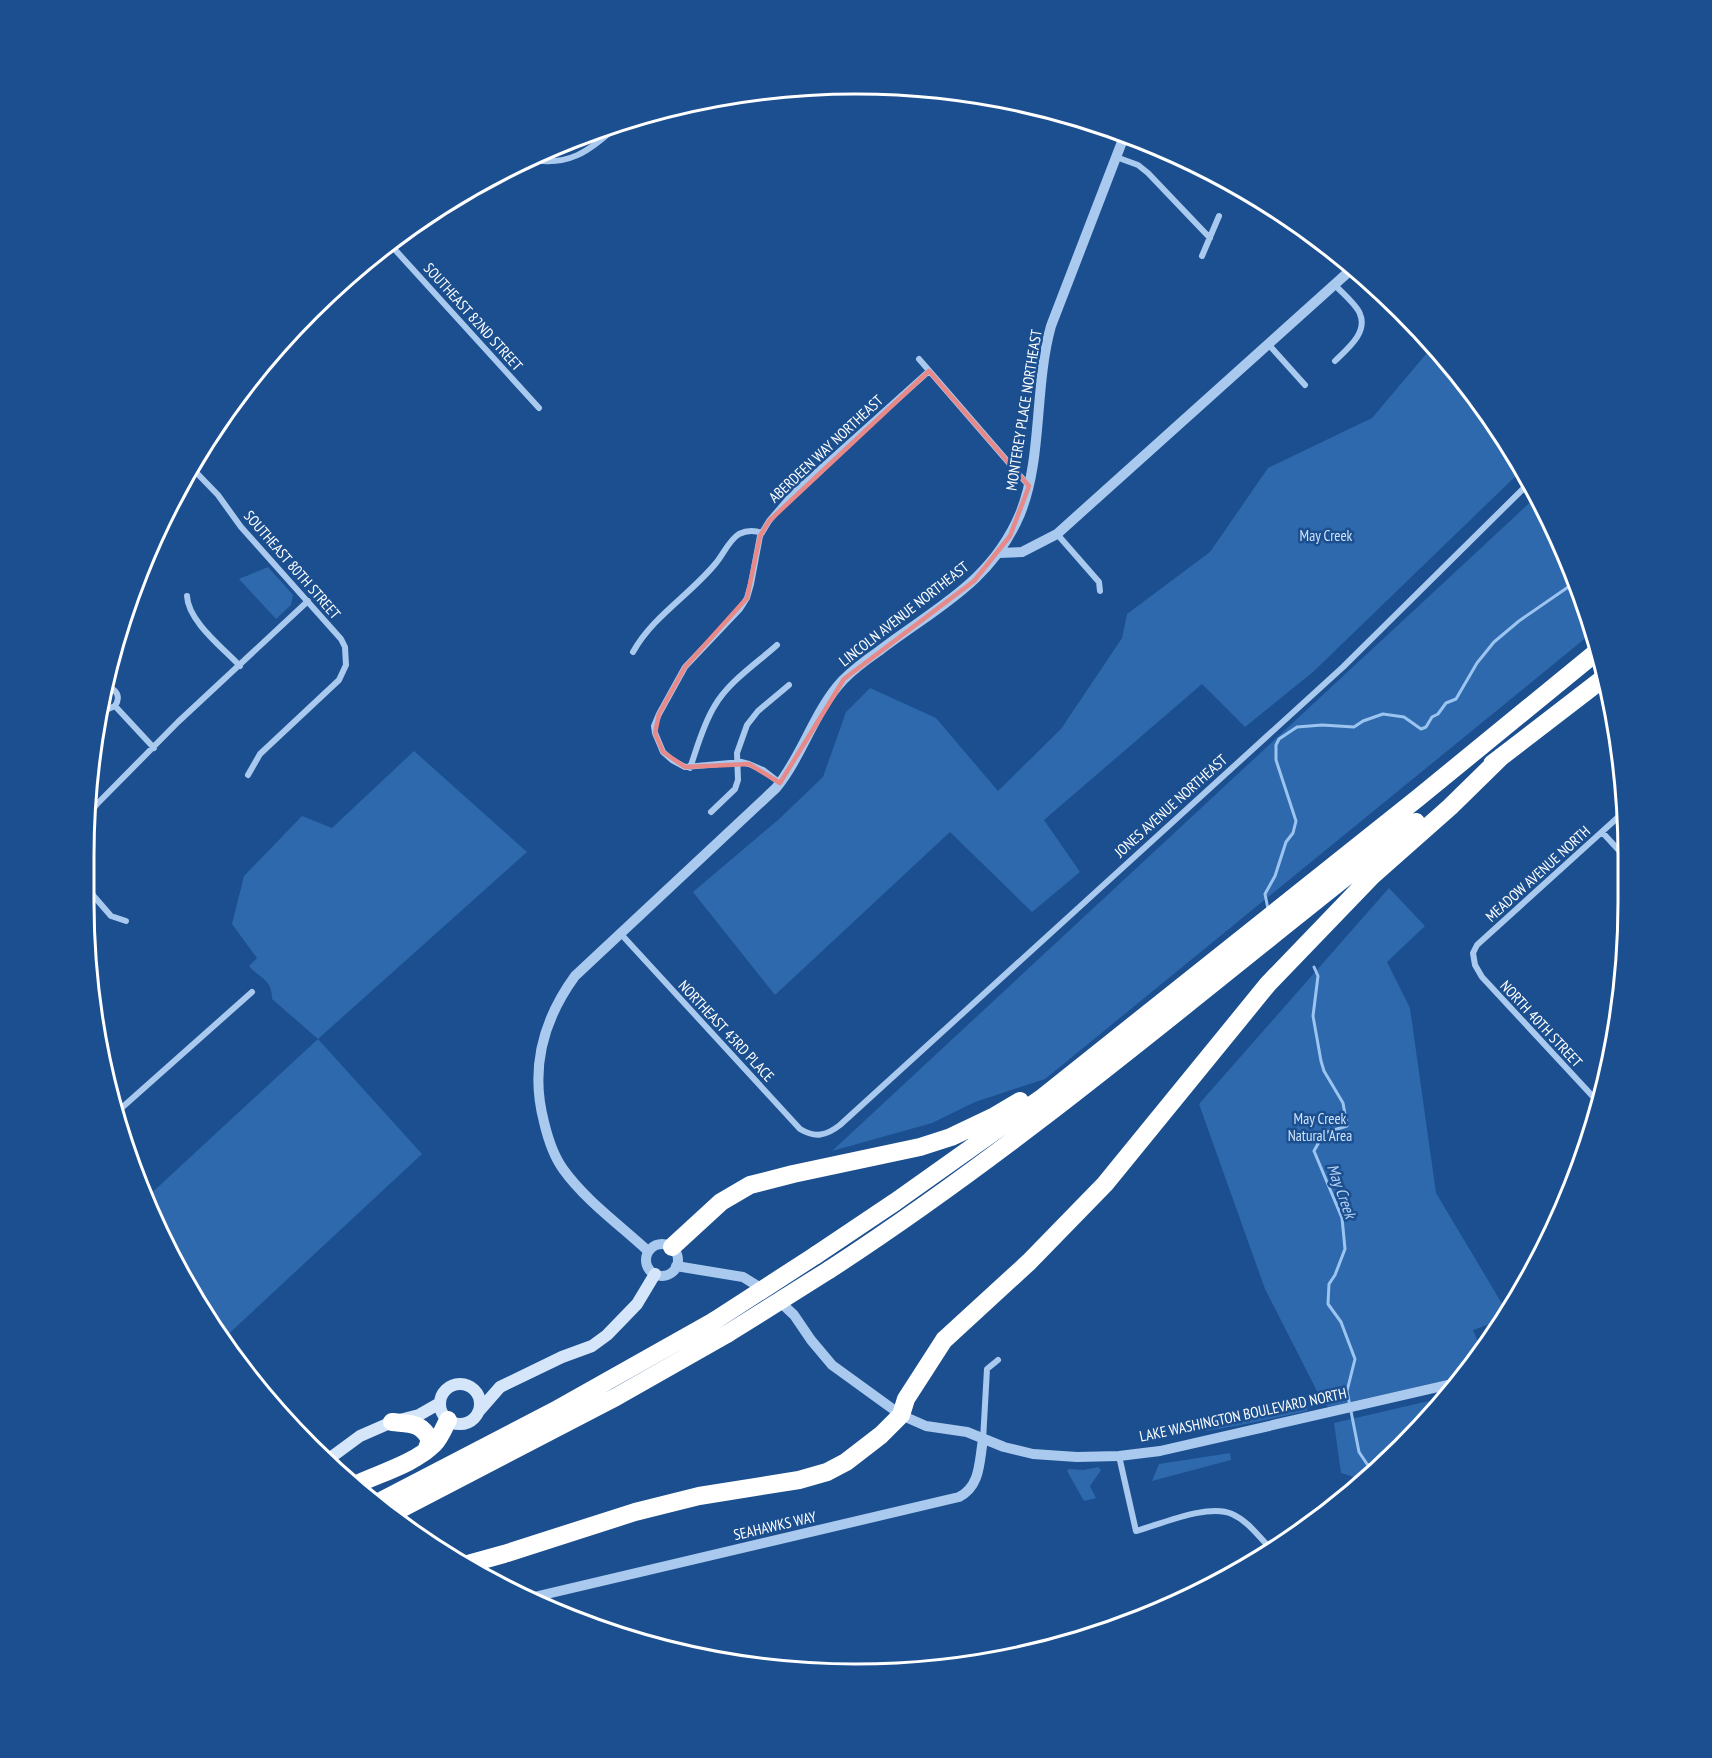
<svg xmlns="http://www.w3.org/2000/svg" width="1712" height="1758" viewBox="0 0 1712 1758" font-family="'PT Sans Narrow',sans-serif">
	<style>
		.green { fill: #2e69ad }
		.lines { fill: none; stroke-linecap: round; stroke-linejoin: round }
		.stream { stroke: #9cc4f0; stroke-width: 3 }
		.minor { stroke: #a9c9ee; stroke-width: 6 }
		.tertiary { stroke: #a9c9ee; stroke-width: 10 }
		.secondary { stroke: #d6e6fa; stroke-width: 12 }
		.motorway { stroke: #fff; stroke-width: 18 }
		.motorway-bridge { stroke: #fff; stroke-width: 18 }
		.marked { fill: none; stroke: #e88989; stroke-width: 4.5; stroke-linejoin: round }
		.labels { text-anchor: middle; stroke-width: 5; stroke-linejoin: round; paint-order: stroke }
		.street-label { font-size: 15px; fill: #fff; stroke: #1b4f8f }
		.park-label { font-size: 15px; fill: #cfe3fa; stroke: #1b4f8f }
		.water-label { font-size: 16px; font-style: italic; fill: #b5d3f5; stroke: #1b4f8f }
		.rim { fill: none; stroke: #fff; stroke-width: 3 }
	</style>
	<rect width="100%" height="100%" fill="#1b4f8f"/>
	<!-- green -->
	<path class="green" d="M1432 347 1469 386 1521 471 1313 672 1245 727 1202 684 1044 820 1080 872 1032 912 950 832 775 995 693 892 778 820 823 777 846 712 870 688 936 718 998 791 1061 729 1122 638 1127 614 1210 552 1268 468 1372 418Z
		M1537 496 1549 515 1593 632 1045 1079 975 1102 932 1123 832 1151Z
		M268 567 293 595 291 605 276 619 239 579Z
		M414 751 527 852 318 1039 422 1154 222 1340 214 1331 144 1200 318 1039 272 999C272 979 260 979 249 966L257 958 232 924 244 876 302 816 332 828Z
		M1389 888 1425 926 1387 962 1410 1008 1436 1193 1507 1312 1501 1320 1473 1330 1481 1349 1461 1377 1328 1407 1320 1397 1265 1289 1199 1104Z
		M1446 1397 1437 1411 1363 1480 1341 1473 1334 1423Z
		M1308 1406 1307 1411C1273 1418 1240 1426 1206 1431V1430Z
		M1230 1453 1231 1460 1152 1481 1159 1464Z
		M1098 1467 1101 1470 1090 1486 1096 1498 1084 1501 1067 1471 1069 1469 1084 1470Z"/>
	<g class="lines">
		<!-- stream -->
		<path class="stream" d="M1268 909 1265 894 1275 876 1286 842 1293 833 1296 821 1276 760V745L1279 739 1297 727 1322 725 1354 727 1363 721 1383 714 1404 717 1421 729 1426 727 1432 717 1438 714 1446 703 1456 699 1477 663 1494 642 1519 621 1574 583
			M1314 967 1318 976 1313 1016 1321 1061 1324 1071 1343 1103 1347 1126 1324 1133 1314 1151 1342 1218 1345 1249 1335 1275 1329 1284 1328 1304 1341 1322 1355 1359 1347 1391 1359 1452 1367 1464 1374 1469"/>
		<!-- minor -->
		<path class="minor" d="M1116 157 1138 165 1148 173 1210 238
			M527 159C568 168 590 151 618 125
			M388 242 539 408
			M1202 256 1219 216
			M1269 345 1305 385
			M919 359 1029 486
			M1335 361C1347 349 1368 333 1360 314 1357 305 1341 292 1335 285
			M190 466 218 495 241 527 341 639 345 647 346 665 339 680 260 754 248 775
			M1057 534 1099 582 1100 591
			M187 596C188 621 223 648 240 666
			M633 652C653 616 690 595 716 563 723 555 729 540 739 534 747 530 754 530 762 533
			M106 688C117 688 121 697 115 706
			M115 706 154 748
			M102 707 108 709 115 706
			M690 768C697 748 703 725 714 707 728 682 756 664 777 645
			M780 783 763 770 749 764 741 762 685 767 672 760 663 752 655 733 654 726 659 714 685 667 740 609 747 598 751 584 760 536 769 521 793 493 929 371
			M711 812 735 789 738 780 737 753 747 725 758 711 789 685
			M88 816 97 804 178 722 308 601
			M1602 832 1625 857
			M85 886 111 916 126 921
			M620 933 800 1129C815 1138 826 1136 840 1125L1343 667 1529 483
			M1598 1102 1482 977 1475 965 1473 953 1477 945 1626 810
			M117 1112 252 992
			M983 1440 987 1369 998 1360
			M1119 1456 1136 1531C1161 1524 1209 1503 1232 1514 1248 1521 1259 1537 1271 1549"/>
		<!-- tertiary -->
		<path class="tertiary" d="M999 553 1022 552 1057 534 1354 267
			M646 1260a16 16 0 1 1 32 0a16 16 0 1 1-32 0Z
			M648 1251C620 1225 585 1200 563 1169 553 1155 548 1139 544 1122 530 1069 543 1020 575 976L776 788C803 755 814 711 843 680 854 669 866 660 879 651 935 608 991 583 1020 514 1043 458 1034 386 1051 326L1125 134
			M676 1266 743 1277 764 1290
			M777 1299 794 1315 811 1340 832 1365 901 1415 926 1426 967 1432 1004 1447 1033 1454 1077 1457 1119 1456 1160 1451 1456 1383
			M534 1597 959 1497C981 1486 979 1461 983 1440"/>
		<!-- secondary -->
		<path class="secondary" d="M440 1404a20 20 0 1 1 40 0a20 20 0 1 1-40 0Z
			M479 1411 500 1387 562 1357 592 1346 607 1335 637 1304 655 1274
			M326 1461 360 1436 392 1422 419 1415 440 1403"/>
		<!-- motorway -->
		<path class="motorway" d="M1492 764 1605 677
			M672 1247 721 1202 750 1185 793 1174 920 1147 951 1137 993 1117 1020 1101
			M816 1255 895 1202 1043 1097 1418 798 1599 650
			M829 1270C1035 1136 1221 973 1416 822
			M392 1422C410 1424 421 1422 430 1440L426 1451
			M355 1485C380 1473 414 1464 434 1444 440 1438 444 1428 448 1420
			M377 1503 554 1411 714 1321
			M391 1514 616 1397 727 1334
			M468 1564 504 1554 635 1512 699 1496 799 1480 827 1472 846 1462 881 1435 901 1415 906 1399 944 1340 1029 1262 1105 1184 1268 984 1372 876 1450 807 1502 756"/>
		<!-- motorway-bridge -->
		<path class="motorway-bridge" d="M714 1321 816 1255
			M727 1334 829 1270"/>
	</g>
	<!-- marked area -->
	<path class="marked" d="M929 371 1029 486 1010 536 974 581 844 679 780 783 749 764 685 767 663 752 655 733 659 714 685 667 747 598 760 536 769 521Z"/>
	<g class="labels">
		<!-- street labels -->
		<g class="street-label">
			<text transform="translate(473 317) rotate(48)" y="5">SOUTHEAST 82ND STREET</text>
			<text transform="translate(1024 410) rotate(-81)" y="5">MONTEREY PLACE NORTHEAST</text>
			<text transform="translate(826 449) rotate(-43)" y="5">ABERDEEN WAY NORTHEAST</text>
			<text transform="translate(292 565) rotate(49)" y="5">SOUTHEAST 80TH STREET</text>
			<text transform="translate(904 614) rotate(-38)" y="5">LINCOLN AVENUE NORTHEAST</text>
			<text transform="translate(1171 806) rotate(-42)" y="5">JONES AVENUE NORTHEAST</text>
			<text transform="translate(1538 874) rotate(-42)" y="5">MEADOW AVENUE NORTH</text>
			<text transform="translate(1541 1024) rotate(47)" y="5">NORTH 40TH STREET</text>
			<text transform="translate(726 1031) rotate(47)" y="5">NORTHEAST 43RD PLACE</text>
			<text transform="translate(1243 1415) rotate(-12)" y="5">LAKE WASHINGTON BOULEVARD NORTH</text>
			<text transform="translate(775 1526) rotate(-13)" y="5">SEAHAWKS WAY</text>
		</g>
		<!-- park labels -->
		<g class="park-label">
			<text x="1326" y="541">May Creek</text>
			<text x="1320" y="1124">May Creek<tspan x="1320" dy="17">Natural Area</tspan></text>
		</g>
		<!-- water labels -->
		<g class="water-label">
			<text transform="translate(1342 1191) rotate(70)" y="6">May Creek</text>
		</g>
	</g>
	<!-- crop -->
	<path d="M0 0H1712V1758H0ZM856 94H856A762 762 0 0 1 1618 856V902A762 762 0 0 1 856 1664H856A762 762 0 0 1 94 902V856A762 762 0 0 1 856 94Z" fill="#1b4f8f" fill-rule="evenodd"/>
	<path class="rim" d="M856 94H856A762 762 0 0 1 1618 856V902A762 762 0 0 1 856 1664H856A762 762 0 0 1 94 902V856A762 762 0 0 1 856 94Z"/>
</svg>
